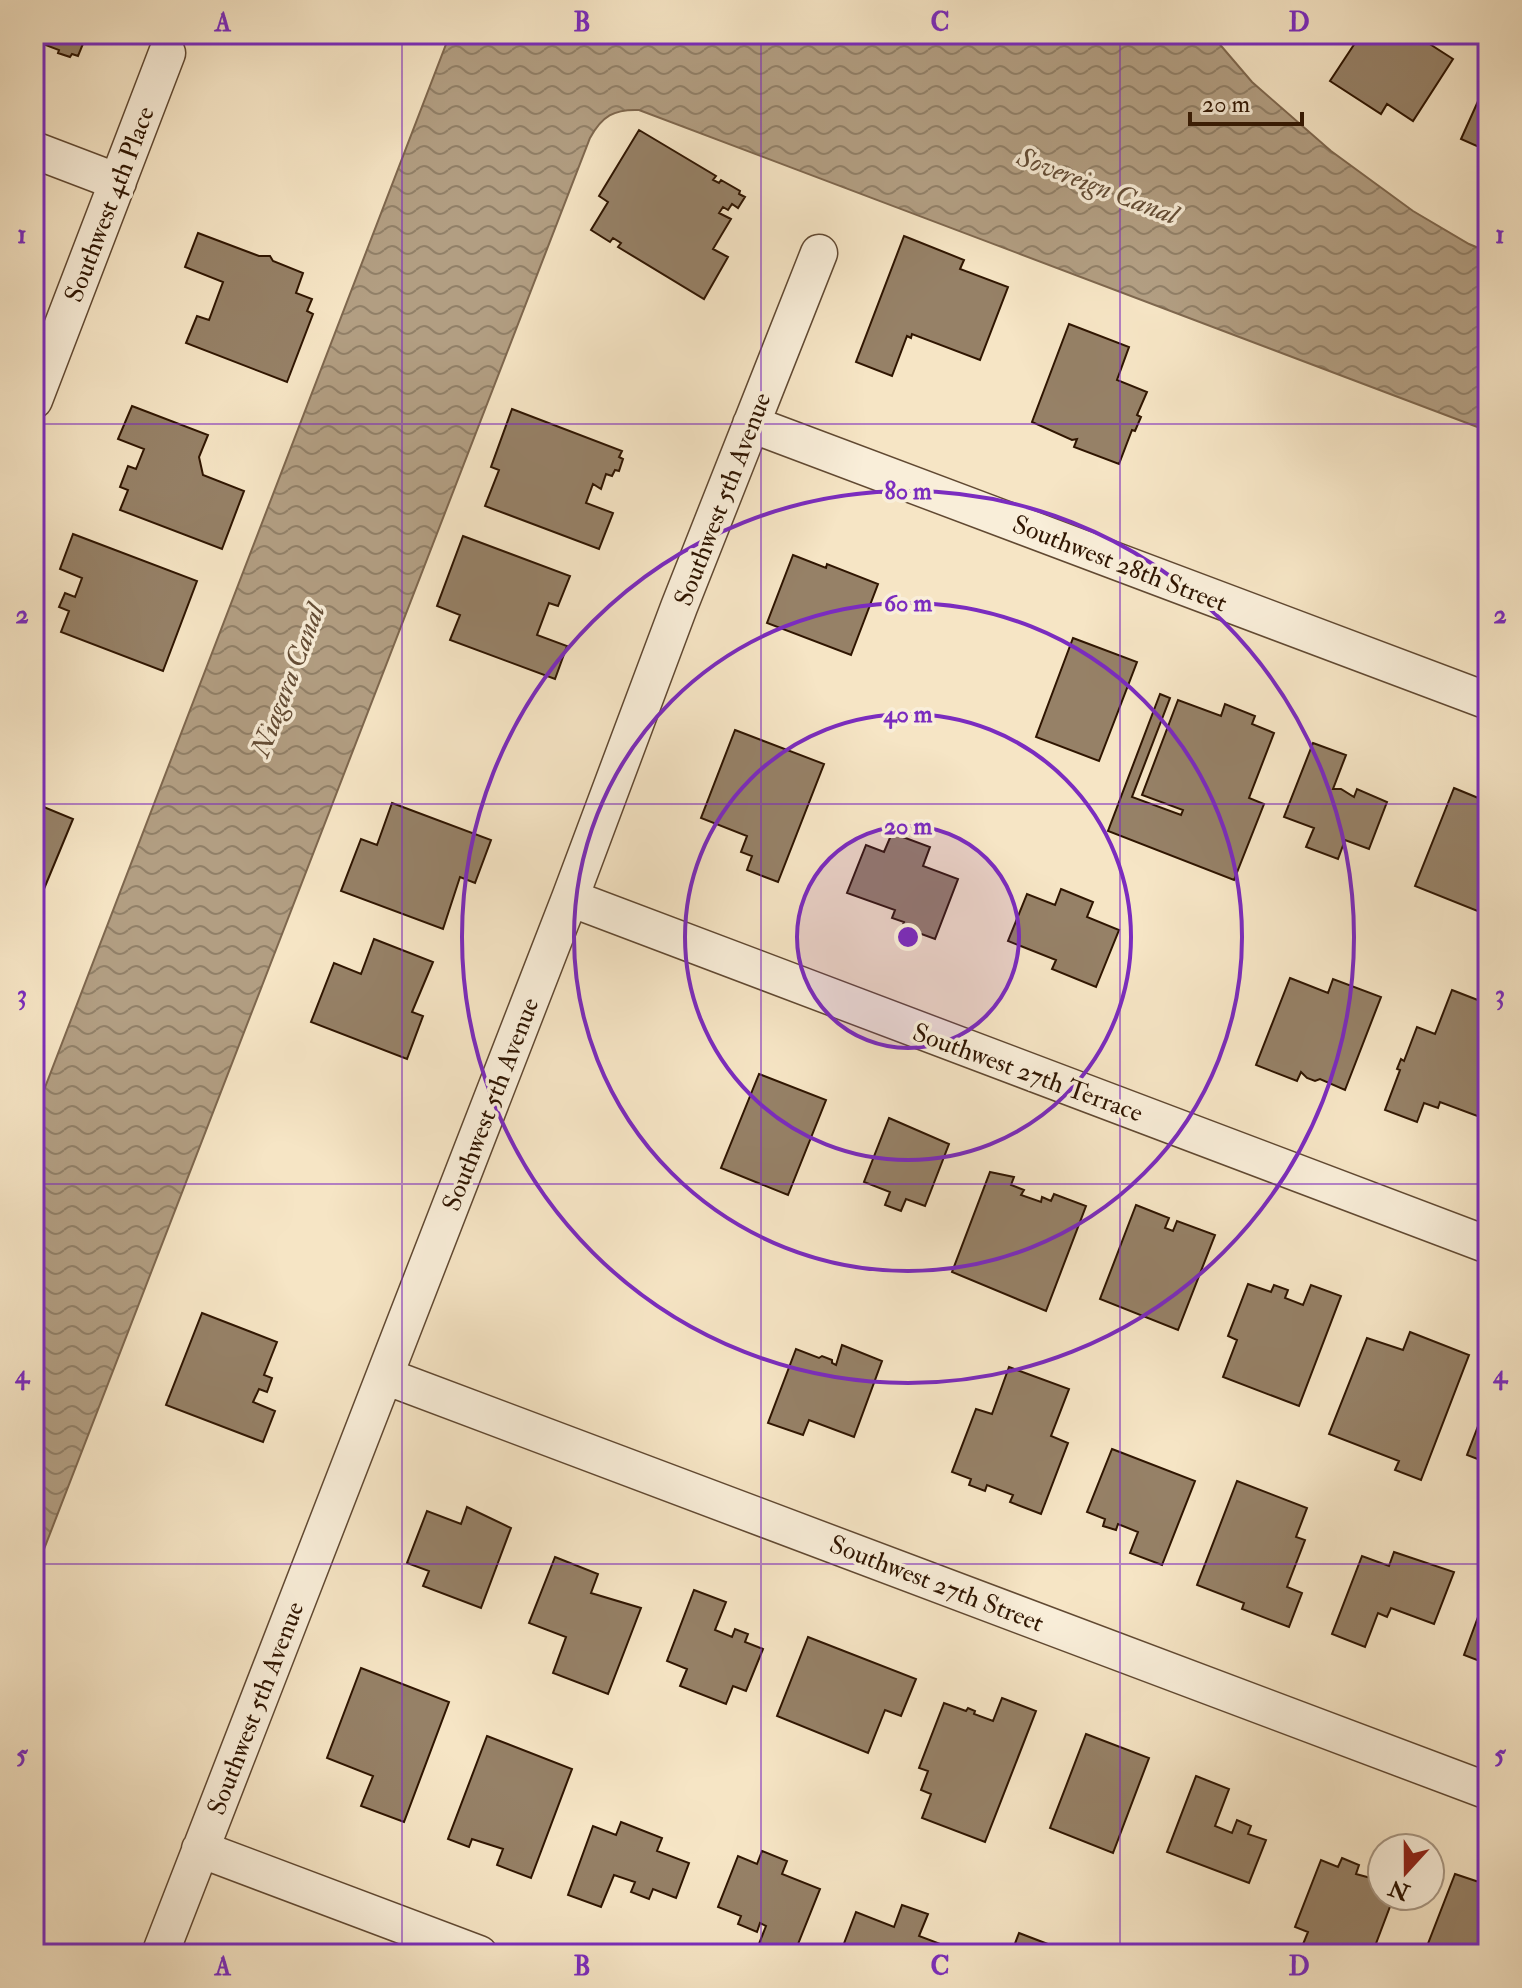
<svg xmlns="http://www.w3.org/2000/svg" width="1522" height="1988" viewBox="0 0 1522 1988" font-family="'IM FELL Double Pica',serif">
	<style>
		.water { fill: url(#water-waves); stroke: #7e674e; stroke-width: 2 }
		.building { fill: #968167; stroke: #2f1501; stroke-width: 2 }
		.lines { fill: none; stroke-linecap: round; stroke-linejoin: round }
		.street-casing { stroke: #614932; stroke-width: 39 }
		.street { stroke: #f9eed9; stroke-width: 36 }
		.grid { fill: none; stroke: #7b2cbf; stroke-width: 2; stroke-opacity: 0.55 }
		.ring { fill: none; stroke: #7b2cbf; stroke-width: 4 }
		.labels { text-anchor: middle; stroke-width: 7; stroke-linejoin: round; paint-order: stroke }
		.street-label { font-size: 26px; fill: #2f1501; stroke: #f9eed9 }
		.water-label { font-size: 28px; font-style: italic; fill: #634c35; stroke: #f9eed9 }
		.centre { fill: #7b2cbf; stroke: #f9eed9; stroke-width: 4 }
		.ring-label { font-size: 24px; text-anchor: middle; font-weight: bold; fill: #7b2cbf; stroke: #f9eed9; stroke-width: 7; stroke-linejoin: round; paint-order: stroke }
		.neatline { fill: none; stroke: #7b2cbf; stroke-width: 3 }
		.grid-label { font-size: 26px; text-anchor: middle; font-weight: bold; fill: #7b2cbf }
	</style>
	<defs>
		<pattern id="water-waves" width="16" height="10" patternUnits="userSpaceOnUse" patternTransform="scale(2)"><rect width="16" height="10" fill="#b29e82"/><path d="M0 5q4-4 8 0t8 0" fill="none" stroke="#918068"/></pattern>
	</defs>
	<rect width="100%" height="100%" fill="#f6e5c5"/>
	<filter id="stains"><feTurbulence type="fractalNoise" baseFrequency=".0025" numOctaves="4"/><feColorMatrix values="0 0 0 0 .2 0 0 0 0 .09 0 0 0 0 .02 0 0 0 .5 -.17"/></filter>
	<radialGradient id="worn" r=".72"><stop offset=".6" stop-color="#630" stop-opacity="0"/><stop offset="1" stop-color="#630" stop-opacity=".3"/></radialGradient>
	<!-- water -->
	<path class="water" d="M436 34H1211L1252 82 1331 151 1413 211 1469 244 1488 252V431L639 110C614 109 602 116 590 138L34 1575V1116L448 39Z"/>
	<!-- building -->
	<path class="building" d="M38 34H87L78 56 72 54 70 57 58 53 59 50 35 41Z
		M1361 34H1414L1453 59 1413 121 1387 104 1381 114 1330 81Z
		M1488 79V151L1461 139Z
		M639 130 716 176 713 180 719 183 721 180 740 191 739 194 745 197 738 208 732 204 728 210 723 207 719 213 731 219 713 249 728 257 704 299 618 247 621 243 613 238 610 242 591 230 608 202 599 196Z
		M198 233 259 256H270L273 261 303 273 296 293 312 299 307 311 313 314 287 382 186 343 197 316 209 320 223 282 185 267Z
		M904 236 964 260 960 269 1008 287 980 360 912 334 911 338 907 336 892 376 856 362Z
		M1069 324 1129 347 1117 380 1147 392 1137 415 1141 417 1135 431 1132 430 1119 464 1074 447 1077 439 1072 440 1032 422Z
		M132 406 208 435 199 457 203 475 244 491 222 549 120 510 128 490 120 487 128 466 136 469 144 449 118 439Z
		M512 409 622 451 619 457 623 459 619 471 615 470 612 476 606 474 601 489 593 484 586 503 613 513 599 549 485 506 499 470 491 467Z
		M73 534 197 581 163 671 61 632 69 611 59 607 65 593 75 597 82 578 60 569Z
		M463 536 570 576 558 606 549 603 537 635 567 646 555 679 450 640 460 615 437 606Z
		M793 555 826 568 827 564 878 584 851 655 767 623Z
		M1073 638 1137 662 1099 761 1036 737Z
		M1160 694 1170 698 1132 797 1181 815 1183 810 1142 795 1178 700 1221 716 1225 704 1255 716 1252 724 1274 733 1249 798 1264 804 1234 880 1108 831Z
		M735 730 824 764 778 882 747 870 752 856 741 852 747 836 701 818Z
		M1313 743 1346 755 1333 789H1341L1354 797 1357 789 1387 802 1369 849 1345 840 1338 859 1306 847 1314 828 1284 817Z
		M1454 788 1488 802V892L1480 912 1415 886Z
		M34 803 73 819 34 913Z
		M392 803 491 840 475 883 460 877 443 929 341 891 361 839 377 845Z
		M892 833 930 847 923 866 958 879 935 939 902 927 904 922 892 918 895 910 847 893 866 845 884 852Z
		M1061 889 1093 902 1087 917 1119 930 1096 987 1052 969 1056 960 1008 941 1027 894 1055 905Z
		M374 939 433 962 412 1012 423 1016 407 1059 311 1022 334 963 361 974Z
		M1290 978 1328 993 1333 979 1381 997 1345 1090 1320 1079 1315 1081 1307 1078 1301 1072 1297 1081 1256 1065Z
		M1452 990 1488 1004V1049L1479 1073 1488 1076V1097L1480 1117 1440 1102 1438 1108 1424 1103 1417 1122 1385 1110 1400 1070 1397 1069 1401 1059 1404 1061 1417 1027 1435 1034Z
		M759 1074 826 1100 788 1195 721 1168Z
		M889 1118 949 1144 925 1206 906 1199 901 1211 885 1205 890 1192 864 1182Z
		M990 1172 1014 1177 1011 1185 1024 1190 1021 1195 1041 1202 1042 1197 1051 1201 1054 1194 1086 1206 1046 1311 952 1272Z
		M1136 1205 1169 1218 1165 1228 1173 1231 1177 1221 1215 1235 1178 1330 1100 1299Z
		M1248 1284 1271 1292 1274 1285 1288 1290 1285 1298 1303 1305 1311 1285 1341 1296 1299 1406 1223 1377 1237 1340 1228 1336Z
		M202 1313 277 1342 264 1375 272 1378 267 1392 259 1389 253 1402 275 1411 263 1442 166 1405Z
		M1410 1332 1469 1355 1421 1480 1395 1470 1399 1461 1329 1434 1367 1338 1403 1350Z
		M842 1345 882 1361 854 1437 809 1420 803 1435 768 1423 796 1349 819 1358 822 1356 832 1360V1363L836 1365Z
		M1009 1367 1069 1389 1051 1436 1068 1443 1041 1514 1010 1502 1013 1495 987 1485 985 1491 969 1485 971 1479 952 1472 976 1409 992 1414Z
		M1488 1400V1463L1467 1455Z
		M1112 1449 1195 1481 1162 1565 1130 1553 1138 1532 1118 1524 1116 1530 1103 1526 1105 1519 1087 1512Z
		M1237 1481 1307 1508 1296 1537 1305 1540 1287 1587 1302 1593 1289 1627 1242 1609 1244 1603 1197 1585Z
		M467 1507 511 1528 481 1608 423 1586 429 1571 407 1563 427 1511 461 1524Z
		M1394 1552 1454 1572 1434 1624 1391 1608 1387 1617 1378 1613 1365 1647 1332 1634 1362 1556 1389 1566Z
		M555 1557 598 1574 591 1593 641 1608 608 1694 553 1673 566 1637 529 1623Z
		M694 1590 726 1602 715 1630 732 1637 735 1629 748 1634 745 1642 763 1649 746 1691 733 1686 726 1704 680 1686 687 1669 667 1661Z
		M1488 1590V1667L1484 1666 1485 1663 1464 1655Z
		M808 1637 916 1679 901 1716 885 1710 868 1753 777 1716Z
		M361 1668 449 1702 404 1822 361 1806 373 1776 327 1758Z
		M1002 1698 1036 1711 985 1842 922 1818 931 1794 921 1790 928 1771 919 1768 944 1703 966 1711 968 1708 975 1711 974 1714 993 1721Z
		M1086 1734 1149 1758 1113 1853 1050 1828Z
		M487 1736 572 1769 531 1878 497 1865 503 1849 472 1839 469 1847 448 1839Z
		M1196 1776 1229 1789 1215 1826 1232 1833 1237 1820 1251 1826 1248 1834 1266 1840 1249 1883 1167 1852Z
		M621 1822 662 1838 657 1851 689 1863 676 1898 653 1889 649 1899 631 1892 635 1882 614 1875 601 1907 568 1895 593 1826 616 1835Z
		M762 1851 787 1861 782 1874 820 1889 794 1954H755L766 1926 760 1923 757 1932 738 1924 741 1916 718 1907 738 1856 757 1864Z
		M1342 1858 1359 1865 1356 1874 1382 1881V1896H1394L1372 1954 1355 1950 1354 1954H1299L1308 1932 1295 1927 1321 1860 1338 1867Z
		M1455 1874 1488 1885V1954H1424Z
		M902 1905 928 1914 919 1936 943 1945 939 1954H840L856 1912 894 1927Z
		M1019 1933 1074 1954H1011Z"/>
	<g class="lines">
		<defs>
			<path id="street" d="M34 150 118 182
				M34 400 167 53
				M751 424 1488 701
				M570 898 1488 1245
				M385 1376 1488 1791
				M200 1849 479 1954
				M160 1954 570 898 679 607 819 253"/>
		</defs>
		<!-- street casing -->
		<use href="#street" class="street-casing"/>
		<!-- street -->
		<use href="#street" class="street"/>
	</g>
	<!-- grid -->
	<path class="grid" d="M402 34V1954M761 34V1954M1120 34V1954M34 424H1488M34 804H1488M34 1184H1488M34 1564H1488"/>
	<!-- distance rings -->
	<circle cx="908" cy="937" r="111" fill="#7b2cbf" fill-opacity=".12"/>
	<g class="ring">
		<circle cx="908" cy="937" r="111"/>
		<circle cx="908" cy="937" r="223"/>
		<circle cx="908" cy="937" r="334"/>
		<circle cx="908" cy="937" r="446"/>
	</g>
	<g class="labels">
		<!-- street labels -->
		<g class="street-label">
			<text transform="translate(109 204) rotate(-69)" y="9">Southwest 4th Place</text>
			<text transform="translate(722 499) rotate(-69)" y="9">Southwest 5th Avenue</text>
			<text transform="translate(1120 563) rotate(21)" y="9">Southwest 28th Street</text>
			<text transform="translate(1028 1072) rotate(20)" y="9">Southwest 27th Terrace</text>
			<text transform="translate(490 1104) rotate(-69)" y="9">Southwest 5th Avenue</text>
			<text transform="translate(937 1583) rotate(21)" y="9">Southwest 27th Street</text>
			<text transform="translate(255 1708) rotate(-69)" y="9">Southwest 5th Avenue</text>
		</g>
		<!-- water labels -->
		<g class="water-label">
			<text transform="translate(1098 185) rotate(21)" y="10">Sovereign Canal</text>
			<text transform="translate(287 680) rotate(-69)" y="10">Niagara Canal</text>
		</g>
	</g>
	<circle cx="908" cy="937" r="12" class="centre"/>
	<g class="ring-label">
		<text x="908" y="499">80 m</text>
		<text x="908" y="611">60 m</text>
		<text x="908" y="722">40 m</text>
		<text x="908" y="834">20 m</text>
	</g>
	<!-- margin -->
	<rect width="1522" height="1988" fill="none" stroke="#f6e5c5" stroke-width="88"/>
	<!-- north arrow -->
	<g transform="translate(1406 1872) rotate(201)"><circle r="38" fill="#f9eed9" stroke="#a89783" stroke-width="2"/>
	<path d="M0-6L14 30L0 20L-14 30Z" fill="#8f2418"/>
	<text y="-12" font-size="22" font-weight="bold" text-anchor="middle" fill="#2f1501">N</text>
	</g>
	<!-- scale -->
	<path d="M1190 112v12h112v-12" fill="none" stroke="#2f1501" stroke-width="4"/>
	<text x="1202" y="112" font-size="24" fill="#2f1501" stroke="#f9eed9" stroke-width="6" paint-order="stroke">20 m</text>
	<rect x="44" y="44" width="1434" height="1900" class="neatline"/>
	<g class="grid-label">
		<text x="223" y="31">A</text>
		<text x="582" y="31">B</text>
		<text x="940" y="31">C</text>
		<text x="1299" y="31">D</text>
		<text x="22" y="243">1</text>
		<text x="1500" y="243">1</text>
		<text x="22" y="623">2</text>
		<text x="1500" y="623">2</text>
		<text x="22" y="1003">3</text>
		<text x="1500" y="1003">3</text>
		<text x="22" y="1383">4</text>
		<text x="1500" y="1383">4</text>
		<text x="22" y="1763">5</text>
		<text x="1500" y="1763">5</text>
		<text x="223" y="1975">A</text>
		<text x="582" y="1975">B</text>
		<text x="940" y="1975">C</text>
		<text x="1299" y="1975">D</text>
	</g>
	<rect width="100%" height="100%" filter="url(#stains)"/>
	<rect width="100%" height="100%" fill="url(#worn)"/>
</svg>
